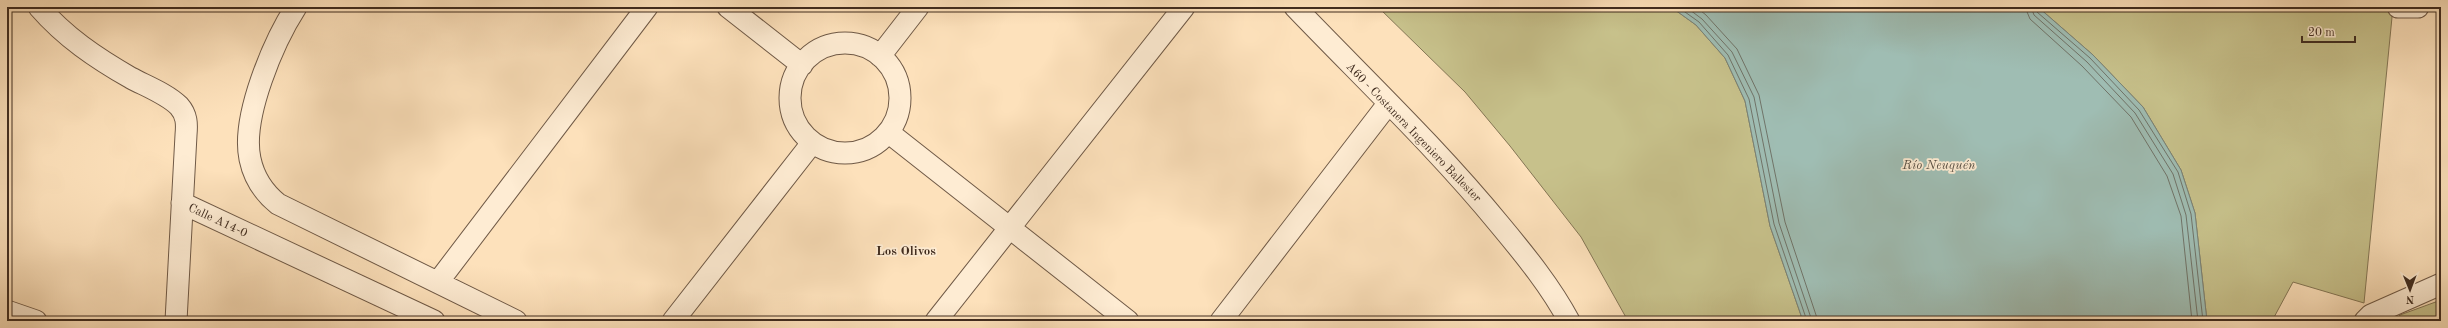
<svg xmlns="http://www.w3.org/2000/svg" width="2448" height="328" viewBox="0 0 2448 328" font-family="'Old Standard TT',serif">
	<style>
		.green { fill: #c7c18b; stroke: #847655 }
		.water { fill: #9fbdb3; stroke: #798378 }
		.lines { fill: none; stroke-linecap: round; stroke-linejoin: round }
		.shore { stroke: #707469; stroke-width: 1 }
		.minor-casing { stroke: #6f5946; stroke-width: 23 }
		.minor { stroke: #feecd3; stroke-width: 21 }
		.labels { text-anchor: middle; stroke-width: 3.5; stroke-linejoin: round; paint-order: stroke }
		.street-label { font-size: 12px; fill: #402c1f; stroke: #feecd3 }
		.water-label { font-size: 13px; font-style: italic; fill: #585044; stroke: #feecd3 }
		.neighbourhood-label { font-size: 13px; font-weight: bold; fill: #402c1f; stroke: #feecd3 }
	</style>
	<rect width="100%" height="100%" fill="#fde1bb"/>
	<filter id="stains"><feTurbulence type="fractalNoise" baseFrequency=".005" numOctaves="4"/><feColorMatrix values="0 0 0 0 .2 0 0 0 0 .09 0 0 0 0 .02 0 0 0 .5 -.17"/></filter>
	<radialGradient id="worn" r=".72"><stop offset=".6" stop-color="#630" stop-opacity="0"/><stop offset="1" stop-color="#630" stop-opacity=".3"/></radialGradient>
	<!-- green -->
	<path class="green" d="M1378 7H1671L1696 25 1725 58 1745 101 1770 226 1803 321H1628L1581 237 1510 146 1465 92Z
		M2038 7H2393L2364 303 2293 282 2272 321H2207L2195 213 2181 170 2143 107 2093 55Z
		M2441 300V321H2395L2400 315Z"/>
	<!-- water -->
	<path class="water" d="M1671 7H2038L2093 55 2143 107 2181 170 2195 213 2207 321H1803L1770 226 1745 101 1725 58 1696 25Z"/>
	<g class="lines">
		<!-- shore -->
		<path class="shore" d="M1678 7 1699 22 1728 55 1749 99 1774 224 1807 321
			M1686 7 1702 19 1732 52 1754 97 1779 223 1812 321
			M1696 7 1706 15 1737 49 1759 95 1785 222 1818 321
			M2025 7 2030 19 2082 66 2131 117 2167 176 2181 216 2192 321
			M2031 7 2034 15 2087 62 2135 113 2173 174 2186 215 2198 321
			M2036 7 2037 12 2090 58 2139 110 2178 172 2191 214 2203 321"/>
		<defs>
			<path id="minor" d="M39 7C65 37 96 58 131 78 146 86 167 94 179 106 187 115 187 124 186 135L176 321
				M296 7C274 41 241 117 250 159 254 178 263 192 278 204L516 321
				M728 7 802 65
				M1295 7C1364 79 1437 148 1500 225 1525 255 1551 287 1569 321
				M2398 7H2418
				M790 98a55 55 0 1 1 110 0a55 55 0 1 1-110 0Z
				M880 56 918 7
				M888 132 1128 321
				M182 203 434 321
				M438 282 647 7
				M7 311 36 321
				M673 321 812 143
				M936 321 1184 7
				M1221 321 1388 104
				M2365 321 2371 315 2441 284"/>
		</defs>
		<!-- minor casing -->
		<use href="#minor" class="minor-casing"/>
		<!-- minor -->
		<use href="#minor" class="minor"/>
	</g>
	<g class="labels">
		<!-- street labels -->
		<g class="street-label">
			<text transform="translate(1414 132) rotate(46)" y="4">A60 - Costanera Ingeniero Ballester</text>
			<text transform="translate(218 220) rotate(25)" y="4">Calle A14-0</text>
		</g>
		<!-- water labels -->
		<g class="water-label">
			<text x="1939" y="169">Río Neuquén</text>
		</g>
		<!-- neighbourhood labels -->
		<g class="neighbourhood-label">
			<text x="906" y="255">Los Olivos</text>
		</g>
	</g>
	<!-- margin -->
	<rect width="2448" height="328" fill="none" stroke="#fde1bb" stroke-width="24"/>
	<rect x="8" y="8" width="2432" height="312" fill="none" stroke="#402c1f" stroke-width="2"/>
	<rect x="12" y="12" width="2424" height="304" fill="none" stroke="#402c1f"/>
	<!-- north arrow -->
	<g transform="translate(2410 290) rotate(179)" stroke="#feecd3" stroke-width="3" paint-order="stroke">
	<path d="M0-3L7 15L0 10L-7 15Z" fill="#402c1f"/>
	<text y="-6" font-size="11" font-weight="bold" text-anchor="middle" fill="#402c1f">N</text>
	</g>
	<!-- scale -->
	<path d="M2302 36v6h53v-6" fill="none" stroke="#402c1f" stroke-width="2"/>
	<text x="2308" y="36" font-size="12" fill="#402c1f" stroke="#feecd3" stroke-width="3" paint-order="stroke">20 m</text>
	<rect width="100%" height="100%" filter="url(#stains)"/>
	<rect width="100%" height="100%" fill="url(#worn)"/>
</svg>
